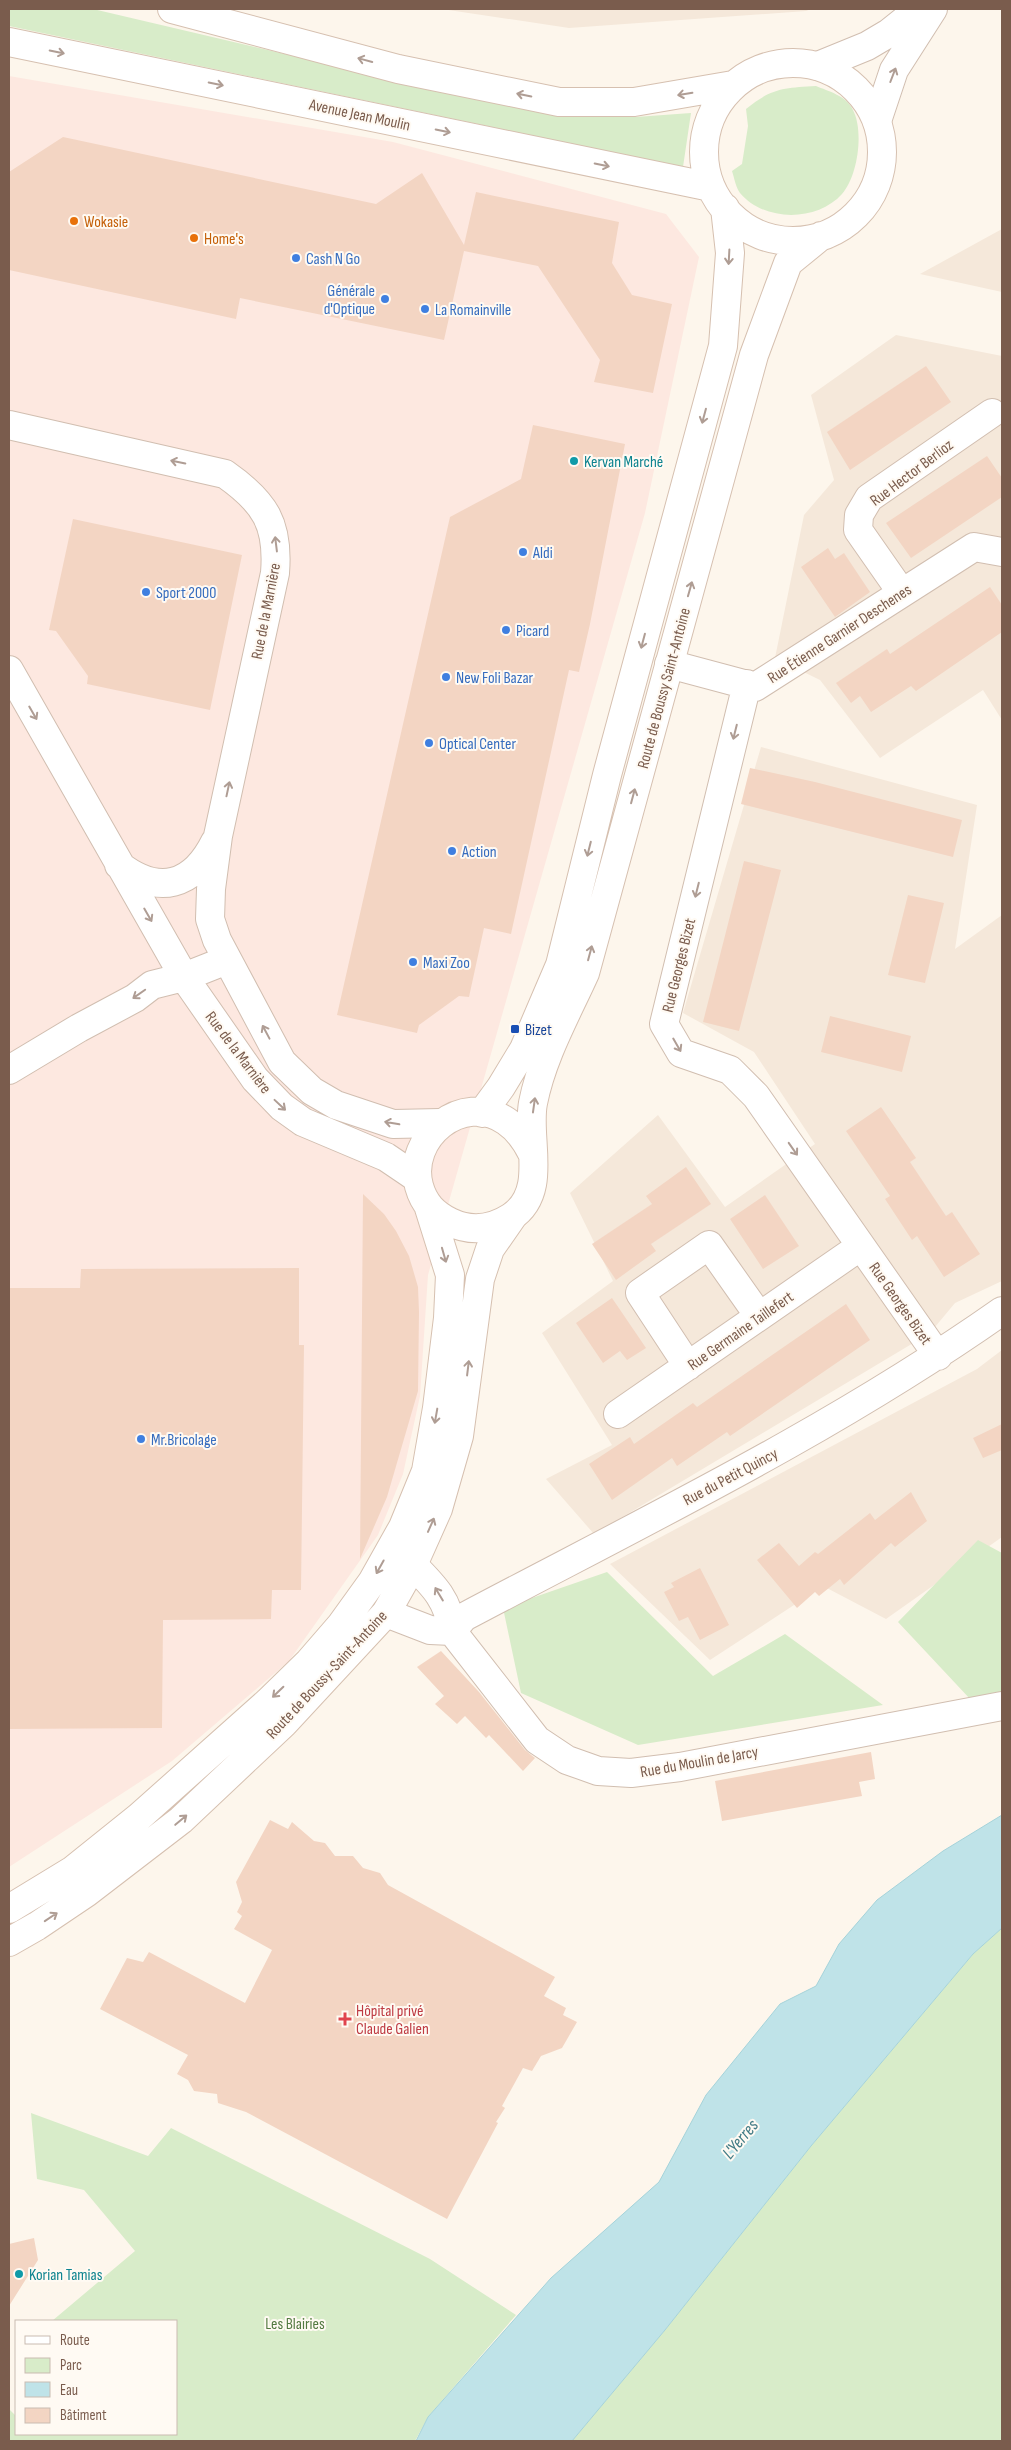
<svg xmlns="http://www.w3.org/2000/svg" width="1011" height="2450" viewBox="0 0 1011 2450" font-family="'Sofia Sans Condensed',sans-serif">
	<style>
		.residential { fill: #f5e8da }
		.commercial { fill: #fde8e0 }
		.green { fill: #d8ecc9 }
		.water { fill: #bfe3e8; stroke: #a5d3da }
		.building { fill: #f3d5c3 }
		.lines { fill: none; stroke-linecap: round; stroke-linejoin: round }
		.minor-casing { stroke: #d1beb0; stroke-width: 30 }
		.tertiary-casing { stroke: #d1beb0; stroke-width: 30 }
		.secondary-casing { stroke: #d6c0b0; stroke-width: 30 }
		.minor { stroke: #fff; stroke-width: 28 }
		.tertiary { stroke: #fff; stroke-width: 28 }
		.secondary { stroke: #fff; stroke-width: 28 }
		.oneway { stroke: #af9d94 }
		.food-dot { fill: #e8710a; stroke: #fffaf3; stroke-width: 2 }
		.shop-dot { fill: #3f7fe0; stroke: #fffaf3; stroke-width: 2 }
		.culture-dot { fill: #0f9aa8; stroke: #fffaf3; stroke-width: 2 }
		.transit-dot { fill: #1a4fb4; stroke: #fffaf3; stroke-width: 2 }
		.health-dot { fill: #e0444e; stroke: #fffaf3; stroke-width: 2 }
		.labels { text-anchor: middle; stroke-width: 4; stroke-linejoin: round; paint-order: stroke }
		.street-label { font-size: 16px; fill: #7a5c4d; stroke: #fffaf3 }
		.food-label { font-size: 16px; fill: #c56008; stroke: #fffaf3; text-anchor: start }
		.shop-label { font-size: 16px; fill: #366cbe; stroke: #fffaf3; text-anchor: start }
		.culture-label { font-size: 16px; fill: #0d838f; stroke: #fffaf3; text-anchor: start }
		.transit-label { font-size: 16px; fill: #164399; stroke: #fffaf3; text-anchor: start }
		.health-label { font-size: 16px; fill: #be3a42; stroke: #fffaf3; text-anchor: start }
		.park-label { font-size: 16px; fill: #537a41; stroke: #fffaf3 }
		.water-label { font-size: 18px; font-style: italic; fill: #437c86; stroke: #fffaf3 }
	</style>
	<rect width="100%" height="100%" fill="#fdf6ec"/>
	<!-- residential -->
	<path class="residential" d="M442 9H811L806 11 569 28Z
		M1002 229V292L920 274Z
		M896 335 1002 356V720L983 690 880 758 820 680 775 658 804 515 834 480 811 395Z
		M761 747 977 805 955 949 1002 915V1281L955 1303 930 1333 594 1534 546 1479 612 1445 542 1333 613 1281 570 1193 658 1115 725 1207 815 1144 754 1052 683 1013Z
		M1002 1350V1537L886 1619 823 1586 710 1660 610 1564 977 1369Z"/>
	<!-- commercial -->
	<path class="commercial" d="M9 76 393 142 666 214 699 257 645 513 428 1275 420 1396 403 1474 378 1535 289 1661 172 1761 9 1867Z"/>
	<!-- green -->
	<path class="green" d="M9 9H93L476 99 564 115 636 117 691 113 683 167 9 26Z
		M816 86C828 91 847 96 853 110 864 131 858 176 842 194 817 222 764 222 740 193 736 188 734 177 732 171L742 164 748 126 746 109C772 88 783 88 816 86Z
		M978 1540 1002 1553V1694L971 1700 898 1622Z
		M607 1572 713 1676 785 1634 883 1705 638 1745 521 1693 503 1608Z
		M1002 1928V2441H572L665 2330 811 2146 973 1954Z
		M31 2113 148 2156 171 2128 430 2259 516 2315 428 2417 415 2441H9V2409L15 2415 16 2411V2434H176V2321H52L135 2251 84 2190 37 2179Z"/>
	<!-- water -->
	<path class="water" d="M1002 1815V1928L973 1954 811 2146 665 2330 572 2441H416L428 2417 551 2278 659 2182 706 2095 780 2004 816 1986 839 1944 877 1900 943 1851Z"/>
	<!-- building -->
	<path class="building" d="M63 137 376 204 422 173 464 245 476 192 619 222 612 263 632 295 672 304 653 393 594 382 600 360 538 266 464 251 444 340 240 298 236 319 9 270V172Z
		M926 366 951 402 850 470 827 432Z
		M533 425 625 444 590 624 579 672 569 670 511 934 484 928 469 997 459 996 419 1025 417 1033 337 1015 450 517 521 479Z
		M987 456 1002 478V497L911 558 886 523Z
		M73 519 242 555 210 710 87 684 88 676 56 631 49 630Z
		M828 548 835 559 844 553 870 592 835 617 801 567Z
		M990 587 1002 605V632L916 691 911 686 871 712 860 696 851 703 836 683 887 649 890 654Z
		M750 768 815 782 962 820 953 857 741 804Z
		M744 861 781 870 739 1031 703 1022Z
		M908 895 944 903 925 983 888 975Z
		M830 1016 911 1036 902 1072 821 1052Z
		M881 1107 916 1158 910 1162 946 1216 952 1212 980 1254 944 1277 917 1236 912 1240 885 1199 890 1196 846 1131Z
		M686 1167 711 1204 651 1244 656 1251 616 1280 592 1244 652 1204 646 1196Z
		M363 1194 384 1214 396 1231 409 1256 418 1287 419 1312 418 1391 387 1497 360 1559Z
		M765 1195 799 1246 763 1269 730 1219Z
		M299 1268V1345H304L301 1590H272L271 1619 163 1620 162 1728 9 1729V1288H80L81 1269Z
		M612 1298 646 1348 627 1360 620 1351 603 1363 576 1323Z
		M846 1304 870 1340 730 1436 727 1432 677 1466 672 1458 612 1500 589 1464 630 1437 634 1444 693 1403 697 1407Z
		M1002 1424V1450L983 1458 973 1438Z
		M911 1492 927 1521 895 1547 891 1543 844 1585 840 1579 819 1596 815 1592 797 1608 757 1560 779 1543 799 1566 815 1552 818 1554 870 1513 875 1520Z
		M700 1568 729 1625 700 1640 688 1617 679 1621 664 1592 674 1587 671 1583Z
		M441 1651 479 1692 525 1750 535 1758 523 1771 489 1735 486 1738 465 1716 457 1724 435 1704 444 1696 417 1667Z
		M871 1752 875 1779 859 1782 862 1796 722 1821 715 1781Z
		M270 1820 288 1829 292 1822 314 1841 325 1843 335 1856H353L363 1868 380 1873 388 1885 555 1977 544 1996 566 2008 563 2015 577 2022 562 2048 541 2056 532 2071 523 2068 502 2106 505 2108 496 2122 498 2123 447 2219 246 2112 218 2103 217 2094 194 2091 188 2080 177 2074 188 2055 100 2009 127 1958 143 1962 149 1952 245 2003 272 1950 234 1929 242 1916 237 1912 242 1902 236 1882Z
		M34 2238 38 2260 9 2306V2244Z"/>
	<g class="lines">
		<defs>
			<path id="minor" d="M9 425 225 474C265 502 279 524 275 573L218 836 211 889 210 919 217 940 282 1062 312 1091 336 1105 393 1124 441 1123
				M902 593 858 530 859 515 869 498 992 413
				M669 664 755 687 974 547 1002 552
				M9 670 184 977 255 1079 282 1107 303 1122 386 1157 417 1178
				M747 684 664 1024 681 1053 730 1070 756 1096 938 1356
				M119 865C159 896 193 886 215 842
				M9 1070 79 1028 135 998 152 985 184 977 227 960
				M688 1366 640 1293 709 1245 759 1316
				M618 1414 861 1246
				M413 1565C434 1586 449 1601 452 1631
				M386 1613 430 1630 452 1631
				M452 1631 464 1617C647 1520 833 1430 1002 1311
				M452 1631 537 1740 567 1760 598 1771 631 1773 680 1767 1002 1706"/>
			<path id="tertiary" d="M818 66 867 46 889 33 919 9
				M877 121 894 70 933 9"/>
			<path id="secondary" d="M172 9 398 69 559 102H634L733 85
				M9 42 711 187
				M704 152a89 89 0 1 1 178 0a89 89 0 1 1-178 0Z
				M482 1113 501 1087 524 1049 560 965 607 775 723 346 730 253 725 208
				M532 1153C526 1141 518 1129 506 1121 462 1091 406 1138 419 1186 424 1204 434 1214 450 1222 471 1232 491 1230 511 1217 549 1192 526 1139 533 1103 542 1057 566 1015 585 973L754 355 788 263 821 236
				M9 1909 73 1870 139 1817 268 1702 309 1662 341 1625 372 1582 403 1527 426 1471 437 1408 448 1318 450 1275 429 1208
				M9 1942 37 1926 86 1893 181 1820 284 1723 386 1613 413 1565 438 1509 459 1436 480 1279 490 1249 513 1216"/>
		</defs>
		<!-- minor casing -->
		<use href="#minor" class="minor-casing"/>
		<!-- tertiary casing -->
		<use href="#tertiary" class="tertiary-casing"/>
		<!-- secondary casing -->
		<use href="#secondary" class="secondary-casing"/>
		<!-- minor -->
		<use href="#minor" class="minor"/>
		<!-- tertiary -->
		<use href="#tertiary" class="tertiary"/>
		<!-- secondary -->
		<use href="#secondary" class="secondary"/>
	</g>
	<!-- one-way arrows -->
	<defs><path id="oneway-shaft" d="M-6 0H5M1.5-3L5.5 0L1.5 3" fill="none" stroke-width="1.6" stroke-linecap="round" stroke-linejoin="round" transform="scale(1.25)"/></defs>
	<g class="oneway">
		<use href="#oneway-shaft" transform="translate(57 52) rotate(12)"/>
		<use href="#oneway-shaft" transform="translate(365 60) rotate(-165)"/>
		<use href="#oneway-shaft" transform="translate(893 75) rotate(-69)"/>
		<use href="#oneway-shaft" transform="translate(216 84) rotate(12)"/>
		<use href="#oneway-shaft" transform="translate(685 94) rotate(171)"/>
		<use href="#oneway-shaft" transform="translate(524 95) rotate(-168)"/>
		<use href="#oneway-shaft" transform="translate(443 131) rotate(12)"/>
		<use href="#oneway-shaft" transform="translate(602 165) rotate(12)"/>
		<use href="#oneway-shaft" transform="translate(729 257) rotate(93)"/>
		<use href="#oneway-shaft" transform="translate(704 416) rotate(105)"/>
		<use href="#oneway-shaft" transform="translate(178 462) rotate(-168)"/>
		<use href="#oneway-shaft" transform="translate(276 544) rotate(-97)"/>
		<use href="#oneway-shaft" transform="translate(690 589) rotate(-74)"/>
		<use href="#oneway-shaft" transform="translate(643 641) rotate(105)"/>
		<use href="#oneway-shaft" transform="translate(33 713) rotate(60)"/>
		<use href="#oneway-shaft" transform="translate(735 732) rotate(104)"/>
		<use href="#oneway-shaft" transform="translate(228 789) rotate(-78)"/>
		<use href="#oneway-shaft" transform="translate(633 796) rotate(-75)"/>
		<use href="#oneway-shaft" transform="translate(589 849) rotate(104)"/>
		<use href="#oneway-shaft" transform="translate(697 890) rotate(104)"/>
		<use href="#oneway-shaft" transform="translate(148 915) rotate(60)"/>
		<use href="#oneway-shaft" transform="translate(590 953) rotate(-75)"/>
		<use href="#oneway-shaft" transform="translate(139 994) rotate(145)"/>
		<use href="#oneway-shaft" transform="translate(266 1032) rotate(-118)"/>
		<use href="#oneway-shaft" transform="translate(677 1045) rotate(60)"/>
		<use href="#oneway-shaft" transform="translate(280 1105) rotate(43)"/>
		<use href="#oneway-shaft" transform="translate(534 1105) rotate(-82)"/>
		<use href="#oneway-shaft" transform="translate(392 1123) rotate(-170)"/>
		<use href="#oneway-shaft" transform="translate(793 1149) rotate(55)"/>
		<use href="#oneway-shaft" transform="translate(444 1255) rotate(74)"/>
		<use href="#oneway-shaft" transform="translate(468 1368) rotate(-83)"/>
		<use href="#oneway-shaft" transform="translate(436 1416) rotate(100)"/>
		<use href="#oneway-shaft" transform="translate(431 1525) rotate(-66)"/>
		<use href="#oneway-shaft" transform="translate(380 1567) rotate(119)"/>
		<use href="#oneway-shaft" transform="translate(439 1594) rotate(-121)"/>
		<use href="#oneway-shaft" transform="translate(278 1692) rotate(136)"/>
		<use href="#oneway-shaft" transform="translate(181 1820) rotate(-40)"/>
		<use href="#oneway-shaft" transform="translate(51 1917) rotate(-34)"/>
	</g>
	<!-- markers -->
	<g class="food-dot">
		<circle cx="74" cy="221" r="5"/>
		<circle cx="194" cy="238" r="5"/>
	</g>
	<g class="shop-dot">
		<circle cx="296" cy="258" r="5"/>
		<circle cx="385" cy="299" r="5"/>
		<circle cx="425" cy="309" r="5"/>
		<circle cx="523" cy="552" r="5"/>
		<circle cx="146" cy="592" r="5"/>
		<circle cx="506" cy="630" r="5"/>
		<circle cx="446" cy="677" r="5"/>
		<circle cx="429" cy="743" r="5"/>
		<circle cx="452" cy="851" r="5"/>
		<circle cx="413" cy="962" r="5"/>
		<circle cx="141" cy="1439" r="5"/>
	</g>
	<g class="culture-dot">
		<circle cx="574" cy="461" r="5"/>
		<circle cx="19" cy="2274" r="5"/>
	</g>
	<rect class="transit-dot" x="510" y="1024" width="10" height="10" rx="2.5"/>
	<path class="health-dot" d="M342.5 2011.5h5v5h5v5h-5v5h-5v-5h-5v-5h5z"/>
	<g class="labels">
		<!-- street labels -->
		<g class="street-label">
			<text transform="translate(360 114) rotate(12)" y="6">Avenue Jean Moulin</text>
			<text transform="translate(911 472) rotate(-37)" y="6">Rue Hector Berlioz</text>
			<text transform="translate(265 611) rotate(-79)" y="6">Rue de la Marnière</text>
			<text transform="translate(839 633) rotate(-33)" y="6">Rue Étienne Garnier Deschenes</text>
			<text transform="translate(663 688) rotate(-75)" y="6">Route de Boussy Saint-Antoine</text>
			<text transform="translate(678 965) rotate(-76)" y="6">Rue Georges Bizet</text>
			<text transform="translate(239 1052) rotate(53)" y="6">Rue de la Marnière</text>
			<text transform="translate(901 1303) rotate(55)" y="6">Rue Georges Bizet</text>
			<text transform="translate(740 1330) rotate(-35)" y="6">Rue Germaine Taillefert</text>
			<text transform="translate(730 1476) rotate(-28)" y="6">Rue du Petit Quincy</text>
			<text transform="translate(326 1674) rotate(-47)" y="6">Route de Boussy-Saint-Antoine</text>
			<text transform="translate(699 1761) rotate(-10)" y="6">Rue du Moulin de Jarcy</text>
		</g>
		<!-- food labels -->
		<g class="food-label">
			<text x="84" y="227">Wokasie</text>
			<text x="204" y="244">Home's</text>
		</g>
		<!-- shop labels -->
		<g class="shop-label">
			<text x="306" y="264">Cash N Go</text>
			<text x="375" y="296" text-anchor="end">Générale<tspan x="375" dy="18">d'Optique</tspan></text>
			<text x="435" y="315">La Romainville</text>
			<text x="533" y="558">Aldi</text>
			<text x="156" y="598">Sport 2000</text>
			<text x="516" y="636">Picard</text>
			<text x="456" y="683">New Foli Bazar</text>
			<text x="439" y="749">Optical Center</text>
			<text x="462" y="857">Action</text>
			<text x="423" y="968">Maxi Zoo</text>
			<text x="151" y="1445">Mr.Bricolage</text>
		</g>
		<!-- culture labels -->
		<g class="culture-label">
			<text x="584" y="467">Kervan Marché</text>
			<text x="29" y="2280">Korian Tamias</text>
		</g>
		<!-- transit labels -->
		<g class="transit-label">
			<text x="525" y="1035">Bizet</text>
		</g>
		<!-- health labels -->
		<g class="health-label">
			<text x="356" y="2016">Hôpital privé<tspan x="356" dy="18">Claude Galien</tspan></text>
		</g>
		<!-- park labels -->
		<g class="park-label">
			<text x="295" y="2329">Les Blairies</text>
		</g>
		<!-- water labels -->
		<g class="water-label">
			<text transform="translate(740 2139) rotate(-50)" y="6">L'Yerres</text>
		</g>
	</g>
	<!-- border -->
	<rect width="1011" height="2450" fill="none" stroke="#7a5c4d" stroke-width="20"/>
	<!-- legend -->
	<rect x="15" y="2320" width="162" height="115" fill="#fffaf3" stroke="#cabbb1"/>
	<rect x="25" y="2336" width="25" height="8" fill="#ffffff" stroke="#cabbb1"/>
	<text x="60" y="2345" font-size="15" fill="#7a5c4d">Route</text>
	<rect x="25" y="2358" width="25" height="15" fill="#d8ecc9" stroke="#cabbb1"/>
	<text x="60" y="2370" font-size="15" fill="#7a5c4d">Parc</text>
	<rect x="25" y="2382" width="25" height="15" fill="#bfe3e8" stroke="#cabbb1"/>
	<text x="60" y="2395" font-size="15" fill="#7a5c4d">Eau</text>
	<rect x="25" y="2408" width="25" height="15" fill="#f3d5c3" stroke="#cabbb1"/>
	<text x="60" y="2420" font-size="15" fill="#7a5c4d">Bâtiment</text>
</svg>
